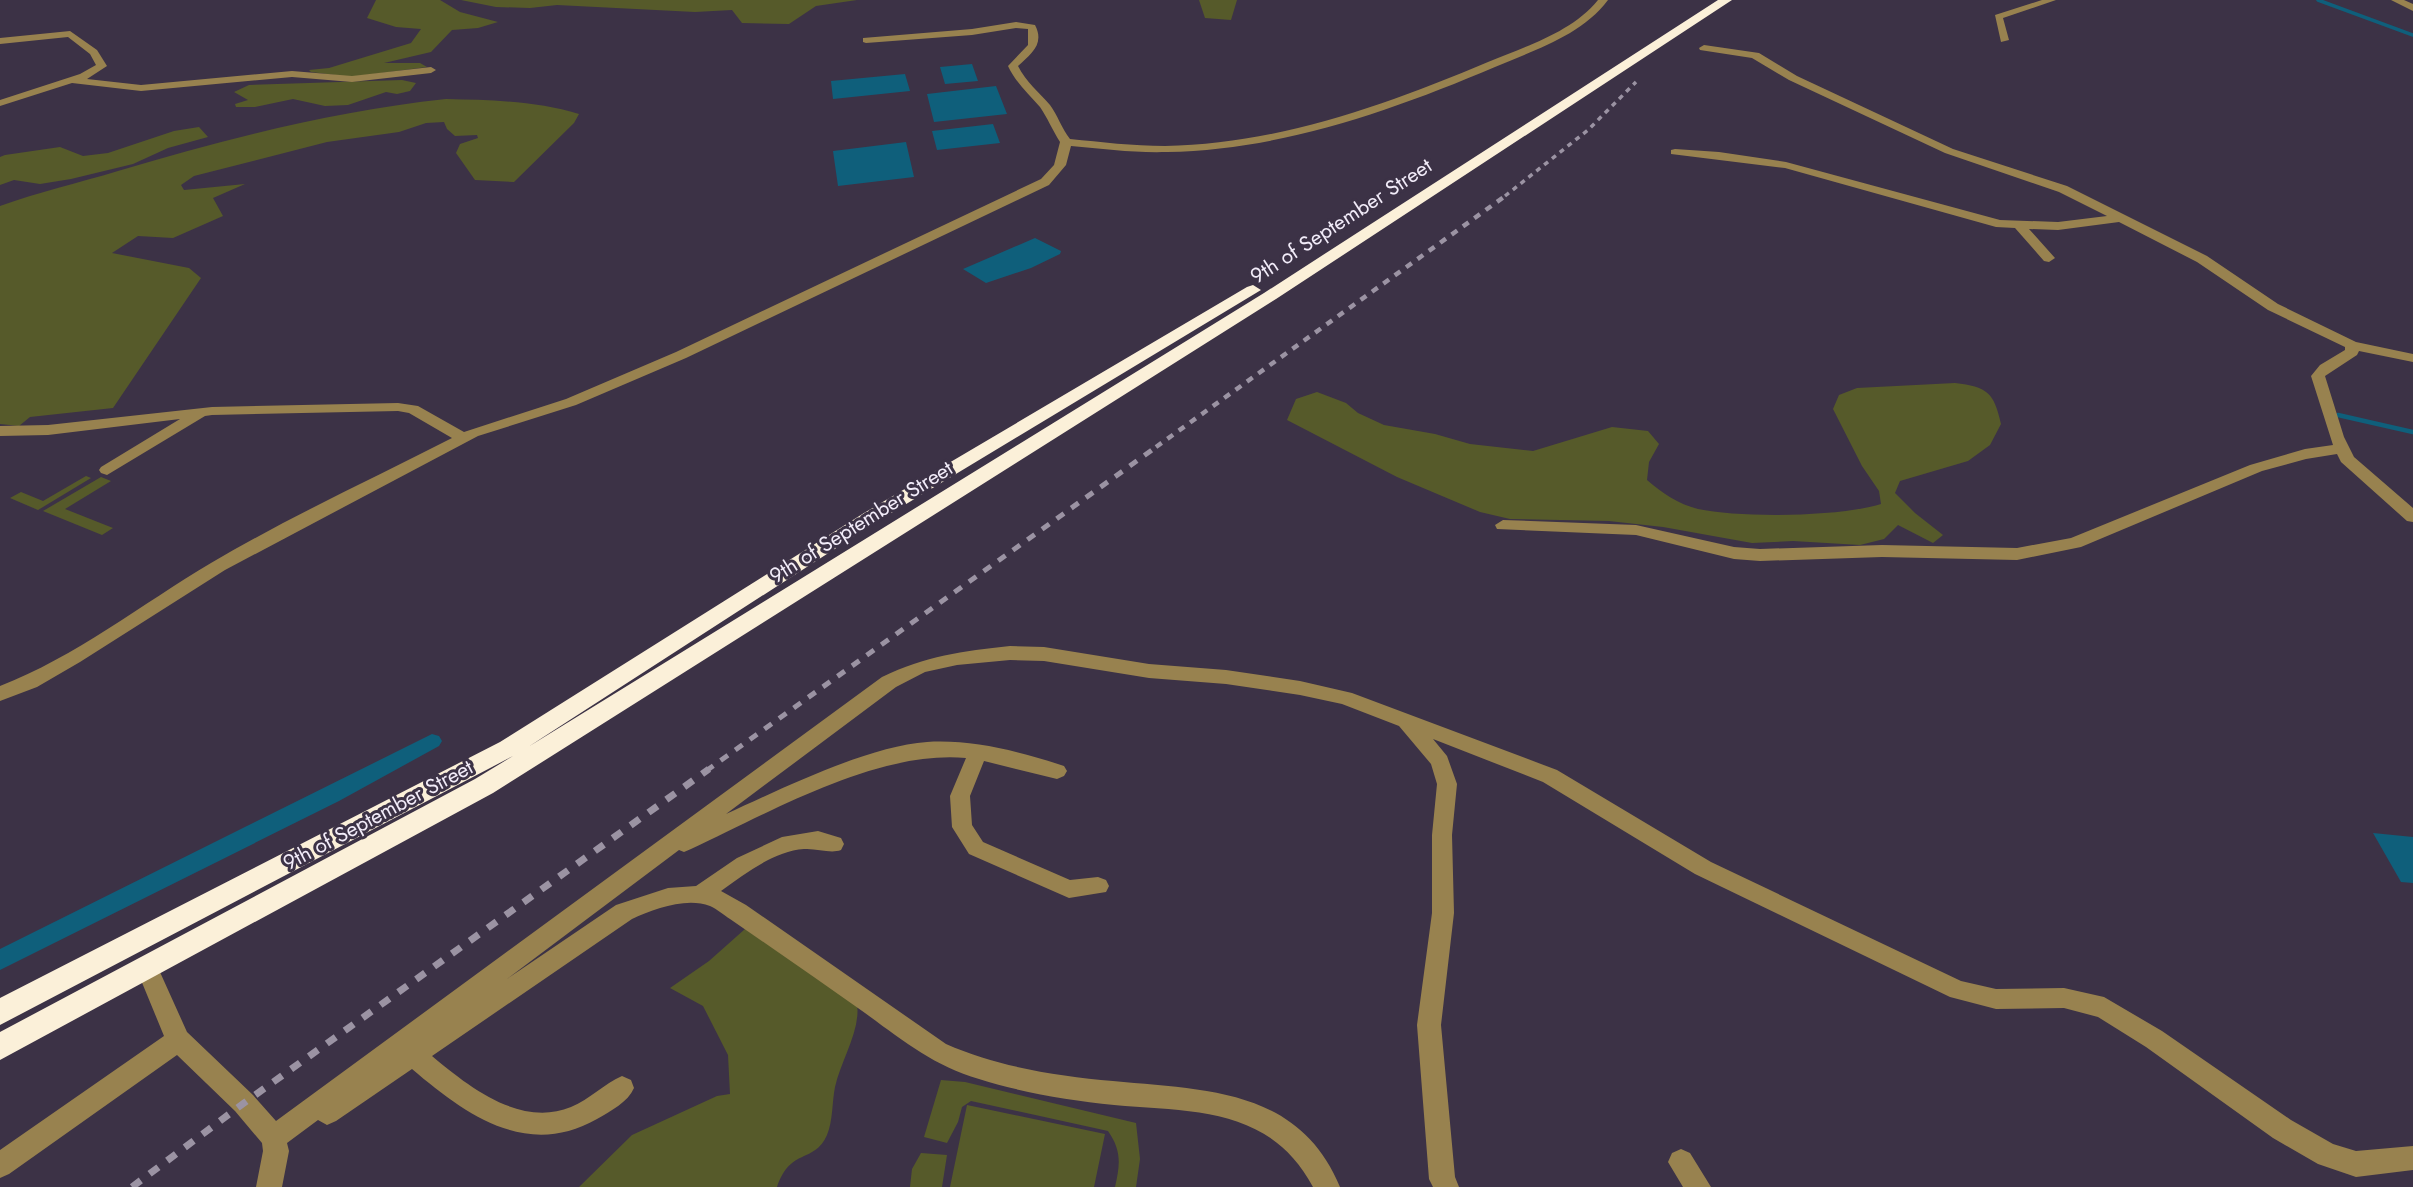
<svg xmlns="http://www.w3.org/2000/svg" width="2413" height="1187" viewBox="0 0 2413 1187" font-family="Jost,sans-serif">
	<style>
		.green { fill: #565a2a }
		.water { fill: #0f5f7b }
		.lines { fill: none; stroke-linecap: round; stroke-linejoin: round }
		.stream-far1 { stroke: #0f5f7b; stroke-width: 3.5 }
		.stream { stroke: #0f5f7b; stroke-width: 4.5 }
		.canal { fill: #0f5f7b; fill-rule: evenodd }
		.minor { fill: #98824f; fill-rule: evenodd }
		.highway { fill: #fbf0d9; fill-rule: evenodd }
		.rail-far3 { stroke: #9b93a3; stroke-width: 3.5; stroke-dasharray: 5 5; stroke-linecap: butt }
		.rail-far2 { stroke: #9b93a3; stroke-width: 4.5; stroke-dasharray: 7 7; stroke-linecap: butt }
		.rail-far1 { stroke: #9b93a3; stroke-width: 5; stroke-dasharray: 9 9; stroke-linecap: butt }
		.rail { stroke: #9b93a3; stroke-width: 7; stroke-dasharray: 11 11; stroke-linecap: butt }
		.labels { text-anchor: middle; stroke-width: 6; stroke-linejoin: round; paint-order: stroke }
		.street-label { font-size: 21px; fill: #f2ecf9; stroke: #3c3246 }
	</style>
	<rect width="100%" height="100%" fill="#3c3246"/>
	<!-- green -->
	<path class="green" d="M376 0H440L460 12 498 22 478 28 452 30 431 52 384 63H420L427 67 351 77 311 72 309 70 329 68 411 43 421 29 396 27 367 18Z
		M461 0H857L816 6 789 24 742 23 732 10 695 12 557 5 530 8 496 7Z
		M1199 0H1237L1231 20 1205 18Z
		M402 80 416 83 410 91 397 94 386 92 348 105 325 106 293 99 255 107H236L235 104 248 100 234 92 249 85Z
		M446 99C490 100 537 101 579 114L574 123 514 182 475 180 456 153 460 144 478 138 477 135 455 136 447 129 444 122 426 123 399 132 327 142 194 176 181 185 184 190 245 184 213 198 223 216 173 238 138 236 112 253 189 268 201 278 113 408 30 417 19 426 0 424V206C39 192 78 183 118 171 225 139 334 111 446 99Z
		M199 127 208 137 168 148 133 164 71 179 40 184 14 180 0 185V157L5 155 60 147 83 156 108 153 174 131Z
		M1955 383C1987 387 1994 392 2001 424L1990 445 1968 461 1900 481 1895 493 1915 513 1943 535 1933 543 1898 525 1884 539 1860 545 1793 541 1752 543 1663 527 1609 521 1510 519 1480 512 1397 477 1287 420 1296 399 1317 392 1346 403 1358 413 1384 425 1435 434 1470 444 1533 451 1612 427 1648 431 1659 444 1649 462 1647 480C1662 493 1678 504 1698 509 1740 518 1840 517 1881 504L1879 491 1862 466 1833 409 1839 395 1857 388Z
		M86 476 91 478 38 510 10 498 21 492 43 501Z
		M101 477 111 481 65 509 113 528 102 535 43 511Z
		M745 929 857 1004C861 1030 841 1060 835 1087 832 1102 833 1121 827 1135 814 1164 791 1147 777 1187H579L632 1135 717 1096 730 1094 728 1055 703 1006 670 988 709 961Z
		M941 1080 965 1082 1136 1123 1140 1159 1136 1187H1115C1120 1165 1122 1151 1108 1131L971 1101 962 1107 958 1122 947 1143 924 1137Z
		M967 1105 1105 1134 1094 1187H950Z
		M921 1153 947 1155 942 1187H910L912 1169Z"/>
	<!-- water -->
	<path class="water" d="M972 64 978 81 945 84 940 67Z
		M905 74 910 91 833 99 831 81Z
		M996 86 1007 114 934 122 927 94Z
		M993 124 1000 143 937 150 932 131Z
		M906 142 914 177 838 186 833 151Z
		M1035 238 1061 251 1060 254 1031 268 986 283 963 269Z
		M2373 833 2413 837V883L2401 882Z"/>
	<g class="lines">
		<!-- stream-far1 -->
		<path class="stream-far1" d="M2318 0 2413 35"/>
		<!-- stream -->
		<path class="stream" d="M2338 415 2413 432"/>
		<!-- canal -->
		<path class="canal" d="M432 734 439 736 442 741 439 746 339 801 0 970V949Z"/>
		<!-- minor -->
		<path class="minor" d="M1598 0H1608C1581 36 1534 50 1495 67 1391 111 1281 150 1167 152 1135 153 1103 149 1071 146L1066 165 1049 185 686 358 576 405 478 436 225 570 80 662 37 687 0 701V686C75 657 142 604 211 563 289 517 372 479 452 438L409 413 398 411 212 415 205 416 107 475 101 473 99 470 101 467 180 419 48 435 0 436V426L48 425 212 407 398 403 418 406 464 432 566 399 676 352 1041 179 1054 165 1060 142C1053 131 1047 117 1040 107 1028 93 1016 83 1008 66L1028 45V29L1016 28 972 35 866 43 863 42V38L972 29 1016 22 1035 25C1045 44 1031 54 1018 66 1026 82 1039 92 1050 105 1057 114 1062 129 1070 139 1101 142 1133 146 1165 146 1278 144 1386 105 1488 62 1526 46 1571 33 1598 0Z
			M2042 0H2056L2003 18 2009 40 2001 42 1995 15Z
			M2391 0H2404L2413 4V11Z
			M70 31 97 50 107 66 87 79 141 85 292 71 352 76 431 67 436 70 431 73 352 82 292 77 141 91 72 83 0 106V100L80 74 96 65 90 54 68 37 0 44V38Z
			M1704 45 1759 53 1797 76 1953 149 2067 186 2207 256 2278 304 2356 342 2413 354V362L2359 351 2357 355 2325 376 2344 437 2354 457 2413 508V522L2407 521 2341 462 2337 454 2306 459 2262 471 2081 547 2017 560 1882 557 1760 561 1734 559 1636 535 1497 529 1495 525 1503 520 1636 525 1734 547 1760 549 1882 545 2017 548 2071 538 2250 465 2305 449 2333 445 2311 376 2320 365 2345 350V347L2268 310 2197 262 2119 222 2058 230 2029 229 2055 258 2049 262 2044 261 2015 228 1996 227 1785 168 1671 154V150L1675 149 1719 152 1786 162 2000 220 2058 222 2107 216 2059 192 1945 153 1789 80 1752 58 1700 50 1699 48Z
			M1010 646 1044 647 1149 664 1226 670 1300 681 1352 693 1557 770 1711 862 1961 981 1996 989 2064 988 2104 997 2162 1031 2291 1120 2333 1144 2356 1151 2413 1146V1170L2356 1177 2318 1164 2273 1138 2146 1047 2098 1017 2064 1008 1996 1009 1950 997 1695 874 1543 782 1433 739 1447 756 1457 784 1452 835 1454 913 1441 1025 1455 1177 1459 1187H1433L1429 1179 1417 1025 1432 913V835L1437 784 1431 764 1399 726 1342 704 1300 695 1226 684 1149 678 1044 661 1010 660 957 665 925 672 896 687 726 814C781 789 868 746 927 742 972 739 1022 752 1064 766L1067 771 1064 776 1057 779 984 761 970 796 972 825 983 842 1070 880 1098 877 1106 880 1109 886 1106 892 1069 898 969 854 952 827 950 796 966 758C877 750 771 812 691 849L684 852 679 850 507 979 616 905 668 888 696 886 737 858 782 837 818 831 841 838 844 844 841 850C830 854 817 848 804 849 774 851 745 874 721 891L746 905 946 1044C998 1067 1057 1076 1113 1081 1205 1090 1299 1088 1340 1187H1313C1270 1107 1195 1112 1114 1105 1069 1100 1023 1093 979 1079 934 1066 902 1040 865 1013 820 981 775 950 730 919 724 915 717 909 710 906 686 897 654 909 632 919L432 1056C468 1086 520 1128 571 1107 590 1099 604 1084 622 1076L631 1080 634 1088C628 1102 611 1111 597 1119 527 1159 466 1115 412 1069L336 1121 327 1125 318 1120 287 1143 289 1151 282 1187H256L263 1151 262 1143 235 1111 177 1055 9 1174 0 1178V1150L164 1036 136 968 139 961 147 958 155 961 187 1032 253 1095 276 1121 882 677C926 656 962 651 1010 646Z
			M1681 1149 1690 1153 1711 1187H1683L1668 1162 1672 1153Z"/>
		<!-- highway -->
		<path class="highway" d="M1718 0H1732L1276 299 493 793 0 1060V1032L475 779 513 756 0 1025V998L500 742 864 513 1247 287 1253 285 1261 290 878 521 528 747 1264 293Z"/>
		<!-- rail-far3 -->
		<path class="rail-far3" d="M1505 196 1588 130 1636 82"/>
		<!-- rail-far2 -->
		<path class="rail-far2" d="M1156 447 1508 194"/>
		<!-- rail-far1 -->
		<path class="rail-far1" d="M706 771 1159 445"/>
		<!-- rail -->
		<path class="rail" d="M132 1187 244 1103 709 769"/>
	</g>
	<g class="labels">
		<!-- street labels -->
		<g class="street-label">
			<text transform="translate(1341 221) rotate(-33)" y="7">9th of September Street</text>
			<text transform="translate(861 522) rotate(-32)" y="7">9th of September Street</text>
			<text transform="translate(378 815) rotate(-28)" y="7">9th of September Street</text>
		</g>
	</g>
</svg>
